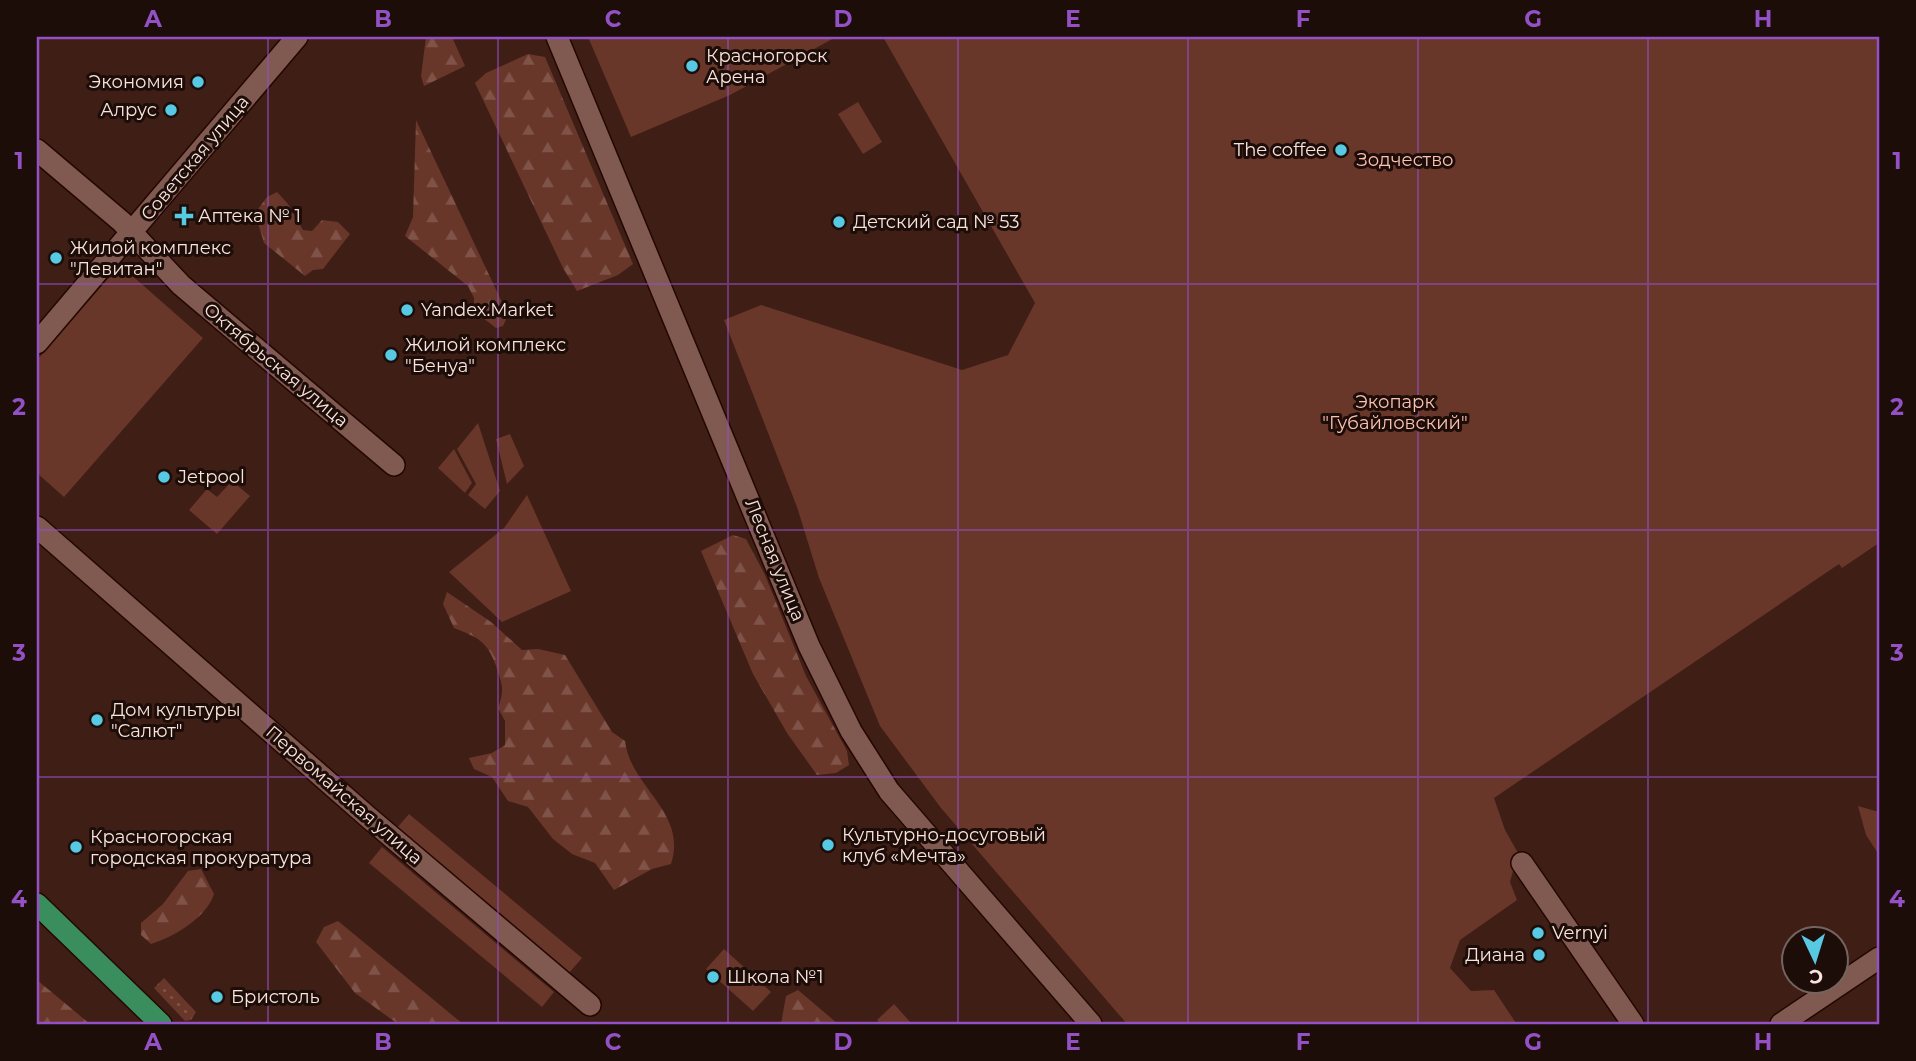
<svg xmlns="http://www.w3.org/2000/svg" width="1916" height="1061" viewBox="0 0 1916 1061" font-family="Montserrat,sans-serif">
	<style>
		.grass { fill: url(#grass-dots) }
		.forest { fill: url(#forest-firs) }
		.park { fill: #69362a }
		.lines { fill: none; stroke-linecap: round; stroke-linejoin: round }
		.minor-casing { stroke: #240702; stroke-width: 24 }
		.major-casing { stroke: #240702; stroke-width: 24 }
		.minor { stroke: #805a51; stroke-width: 21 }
		.major { stroke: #3a8e5e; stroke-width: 21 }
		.grid { fill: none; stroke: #9451c5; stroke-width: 2; stroke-opacity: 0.55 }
		.poi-dot { fill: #57c9e3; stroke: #1c0d09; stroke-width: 2.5 }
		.labels { text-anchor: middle; stroke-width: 6; stroke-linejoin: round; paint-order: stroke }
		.poi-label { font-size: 18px; fill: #fae3dd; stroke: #1c0d09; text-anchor: start }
		.street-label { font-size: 18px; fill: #fae3dd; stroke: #1c0d09 }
		.park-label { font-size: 18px; fill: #fdc1b1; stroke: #1c0d09 }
		.neatline { fill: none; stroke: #9451c5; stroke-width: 2.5 }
		.grid-label { font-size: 23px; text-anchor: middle; font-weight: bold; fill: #9451c5 }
	</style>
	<defs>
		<pattern id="grass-dots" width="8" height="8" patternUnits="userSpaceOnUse" patternTransform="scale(1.75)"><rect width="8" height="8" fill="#69362a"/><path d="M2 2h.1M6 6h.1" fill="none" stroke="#7f5348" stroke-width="1.8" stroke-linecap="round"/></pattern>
		<pattern id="forest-firs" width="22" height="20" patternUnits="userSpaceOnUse" patternTransform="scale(1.75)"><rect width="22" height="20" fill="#69362a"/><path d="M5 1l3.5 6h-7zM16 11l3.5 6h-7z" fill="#7f5348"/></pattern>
	</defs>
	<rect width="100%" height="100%" fill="#3f1e16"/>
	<!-- grass -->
	<path class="grass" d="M164 978 196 1012 191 1020 185 1021 154 988Z"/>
	<!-- forest -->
	<path class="forest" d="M426 37H452L465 66 424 86 421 76Z
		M528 54 545 57 633 264 618 275 577 291 563 268 475 83 486 73Z
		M416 120 508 315 503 326 496 328 474 311V298L468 286 405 236 413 217Z
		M277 192 288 204 303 230 312 231 322 220 338 222 350 234 323 269 313 270 305 276 264 243 255 213 267 197Z
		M733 535 746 539 765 575 806 676 847 751 849 765 836 773 817 775 787 733 753 674 701 551Z
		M447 592 491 622 522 650 538 649 565 655 612 732 625 741C630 787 688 812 671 864L652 869 614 890 595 863 572 854 553 839 528 807 508 801 492 777 474 769 469 758 492 753 505 745V721L498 708C505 689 502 684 496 666 487 641 479 638 454 628L443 604Z
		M201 869 214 894C207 917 174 937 151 944L141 935V923L163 904 188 871Z
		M338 921 463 1024H398L355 993 316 942 324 927Z
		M37 980 90 1024H37Z
		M798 990 838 1024H781L786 996Z"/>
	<!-- park -->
	<path class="park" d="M588 37H836L730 95 631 137Z
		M883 37H1879V543L1842 568 1839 564 1494 798 1505 830 1518 853 1510 882 1517 900 1460 940 1450 968 1471 991 1494 990 1516 1023 1514 1024H1127L941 808 880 726 819 578 797 507 724 320 761 305 962 370 1008 355 1035 303Z
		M858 102 882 142 863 154 838 114Z
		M120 265 203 338 64 497 37 473V360Z
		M478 423 500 491 485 509 468 495 476 484 457 449Z
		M510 434 524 466 507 484 496 439Z
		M454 449 472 483 465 493 438 468Z
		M232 481 250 496 217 534 189 510 207 489 217 497Z
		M527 495 571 591 502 622 449 572 504 528Z
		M1858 806 1879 812V855L1866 835Z
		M409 814 582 958 569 973 396 829Z
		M382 847 554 992 542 1007 369 863Z
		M724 949 771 992 753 1011 706 969Z
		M894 1004 912 1024H880L877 1020Z"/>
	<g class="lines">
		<defs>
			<path id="minor" d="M557 37 809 646 851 731 889 791 1091 1024
				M37 150 122 222 181 285 394 465
				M37 343 297 37
				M37 527 368 817 590 1005
				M1522 863 1633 1024
				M1781 1024 1879 958"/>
			<path id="major" d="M37 904 161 1024"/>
		</defs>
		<!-- minor casing -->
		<use href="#minor" class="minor-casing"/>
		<!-- major casing -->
		<use href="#major" class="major-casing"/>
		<!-- minor -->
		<use href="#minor" class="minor"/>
		<!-- major -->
		<use href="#major" class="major"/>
	</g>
	<!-- grid -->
	<path class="grid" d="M268 37V1024M498 37V1024M728 37V1024M958 37V1024M1188 37V1024M1418 37V1024M1648 37V1024M37 284H1879M37 530H1879M37 777H1879"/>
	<!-- markers -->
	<g class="poi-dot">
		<circle cx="692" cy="66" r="7"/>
		<circle cx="198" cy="82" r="7"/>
		<circle cx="171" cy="110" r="7"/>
		<circle cx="1341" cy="150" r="7"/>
		<path d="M180.5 205.5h7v7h7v7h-7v7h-7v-7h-7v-7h7z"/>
		<circle cx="839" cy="222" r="7"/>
		<circle cx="56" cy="258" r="7"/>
		<circle cx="407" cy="310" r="7"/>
		<circle cx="391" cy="355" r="7"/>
		<circle cx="164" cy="477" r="7"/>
		<circle cx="97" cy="720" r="7"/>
		<circle cx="828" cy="845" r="7"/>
		<circle cx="76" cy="847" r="7"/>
		<circle cx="1538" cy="933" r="7"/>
		<circle cx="1539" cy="955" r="7"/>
		<circle cx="713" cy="977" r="7"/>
		<circle cx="217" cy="997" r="7"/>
	</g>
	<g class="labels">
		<!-- poi labels -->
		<g class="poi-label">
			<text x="706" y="62">Красногорск<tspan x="706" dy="21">Арена</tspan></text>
			<text x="184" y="88" text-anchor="end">Экономия</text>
			<text x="157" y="116" text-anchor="end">Алрус</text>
			<text x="1327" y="156" text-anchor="end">The coffee</text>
			<text x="198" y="222">Аптека № 1</text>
			<text x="853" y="228">Детский сад № 53</text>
			<text x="70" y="254">Жилой комплекс<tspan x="70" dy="21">"Левитан"</tspan></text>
			<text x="421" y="316">Yandex.Market</text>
			<text x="405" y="351">Жилой комплекс<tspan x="405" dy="21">"Бенуа"</tspan></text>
			<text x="178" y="483">Jetpool</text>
			<text x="111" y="716">Дом культуры<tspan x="111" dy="21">"Салют"</tspan></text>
			<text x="842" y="841">Культурно-досуговый<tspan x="842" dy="21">клуб «Мечта»</tspan></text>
			<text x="90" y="843">Красногорская<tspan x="90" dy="21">городская прокуратура</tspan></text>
			<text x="1552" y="939">Vernyi</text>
			<text x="1525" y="961" text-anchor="end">Диана</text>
			<text x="727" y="983">Школа №1</text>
			<text x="231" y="1003">Бристоль</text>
		</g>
		<!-- street labels -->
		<g class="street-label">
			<text transform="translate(195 158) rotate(-50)" y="6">Советская улица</text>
			<text transform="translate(276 365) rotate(40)" y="6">Октябрьская улица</text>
			<text transform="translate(775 560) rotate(68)" y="6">Лесная улица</text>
			<text transform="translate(344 795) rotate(41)" y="6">Первомайская улица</text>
		</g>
		<!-- park labels -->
		<g class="park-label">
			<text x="1405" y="166">Зодчество</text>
			<text x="1395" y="408">Экопарк<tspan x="1395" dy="21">"Губайловский"</tspan></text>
		</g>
	</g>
	<!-- border -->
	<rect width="1916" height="1061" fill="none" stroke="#1c0d09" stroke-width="77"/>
	<!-- north arrow -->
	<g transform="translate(1815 960) rotate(176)"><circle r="33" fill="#1c0d09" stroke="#75635e" stroke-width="2"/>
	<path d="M0-5L12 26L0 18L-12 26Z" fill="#57c9e3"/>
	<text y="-10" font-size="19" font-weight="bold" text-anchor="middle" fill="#fae3dd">С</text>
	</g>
	<rect x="38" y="38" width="1840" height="985" class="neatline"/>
	<g class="grid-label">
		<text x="153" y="27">A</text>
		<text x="383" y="27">B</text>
		<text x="613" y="27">C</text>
		<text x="843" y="27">D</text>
		<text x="1073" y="27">E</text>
		<text x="1303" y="27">F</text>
		<text x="1533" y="27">G</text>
		<text x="1763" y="27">H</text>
		<text x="19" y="169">1</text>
		<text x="1897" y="169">1</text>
		<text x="19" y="415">2</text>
		<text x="1897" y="415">2</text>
		<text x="19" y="661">3</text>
		<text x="1897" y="661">3</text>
		<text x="19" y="907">4</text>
		<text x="1897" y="907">4</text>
		<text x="153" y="1050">A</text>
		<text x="383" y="1050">B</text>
		<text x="613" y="1050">C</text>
		<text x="843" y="1050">D</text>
		<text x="1073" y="1050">E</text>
		<text x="1303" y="1050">F</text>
		<text x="1533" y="1050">G</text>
		<text x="1763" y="1050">H</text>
	</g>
</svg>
